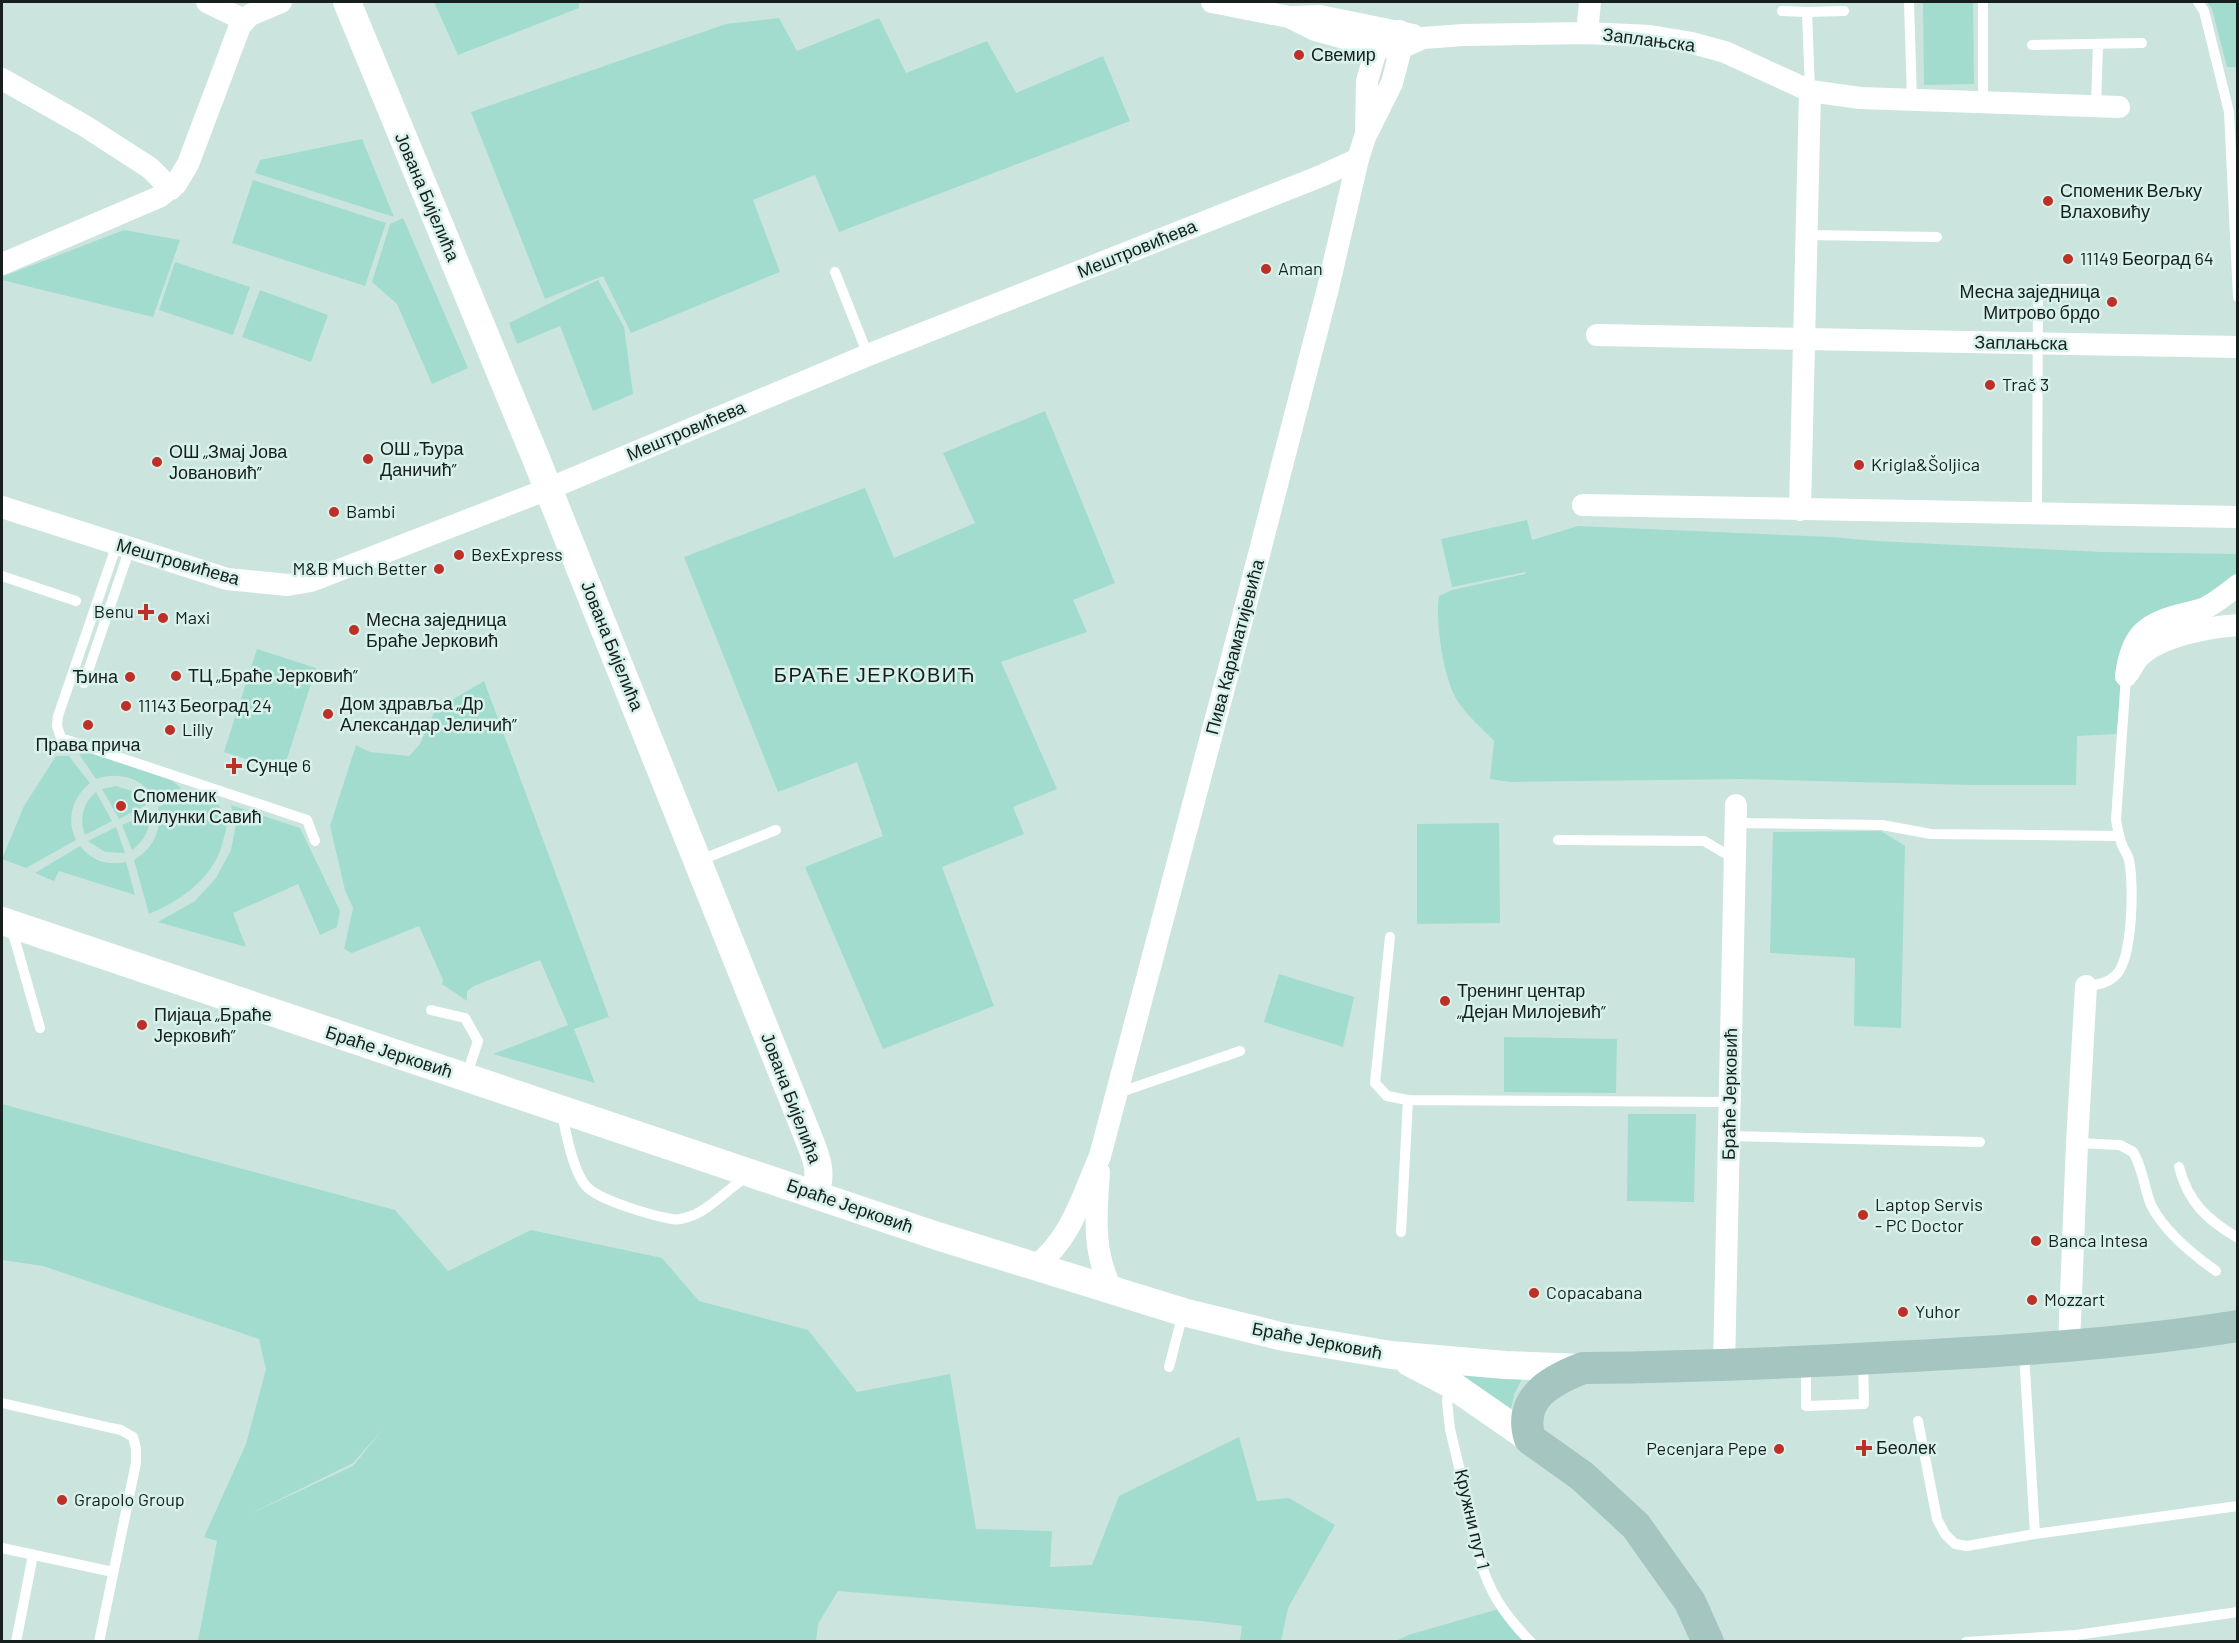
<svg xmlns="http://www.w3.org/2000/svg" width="2239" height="1643" viewBox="0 0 2239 1643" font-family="Barlow,sans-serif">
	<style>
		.green { fill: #a2dcce; fill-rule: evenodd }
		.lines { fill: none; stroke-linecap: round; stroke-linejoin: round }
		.service { stroke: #fff; stroke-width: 10 }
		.minor { stroke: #fff; stroke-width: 22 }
		.tertiary { stroke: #fff; stroke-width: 28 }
		.secondary { stroke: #a5c5c0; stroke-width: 32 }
		.poi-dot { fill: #bd2f27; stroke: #d8f2eb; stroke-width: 2 }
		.labels { text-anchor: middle; stroke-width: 5; stroke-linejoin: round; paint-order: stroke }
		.street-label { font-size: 18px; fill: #161f1d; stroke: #d8f2eb }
		.poi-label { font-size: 18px; fill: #161f1d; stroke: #d8f2eb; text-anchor: start }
		.neighbourhood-label { font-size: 20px; letter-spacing: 1.5px; fill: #161f1d; stroke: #d8f2eb }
	</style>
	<rect width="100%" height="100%" fill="#cbe5de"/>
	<!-- green -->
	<path class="green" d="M434 2H579V8L458 55Z
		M1923 2H1973L1974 84 1924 85Z
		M2207 2H2237V67H2227L2212 9Z
		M779 18 797 51 879 18 906 73 987 41 1016 93 1103 56 1130 121 839 232 815 175 753 200 780 272 631 333 603 276 545 299 471 112 726 24Z
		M362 139 394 217 255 173 260 160Z
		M253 180 386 223 365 286 232 243Z
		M403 218 468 368 432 384 397 304 372 282 390 224Z
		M124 230 180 240 153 317 2 280V277Z
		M175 262 250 287 233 335 159 310Z
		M598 280 624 327 633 394 593 411 560 326 517 344 509 323Z
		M260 290 328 315 311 362 242 337Z
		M1045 411 1115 583 1073 600 1087 632 1001 662 1057 789 1013 807 1024 834 942 867 994 1006 883 1049 805 867 883 836 857 762 778 792 684 557 865 488 894 558 975 523 943 453Z
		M1527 520 1532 540 1578 526 1831 537 1876 541 2102 552 2237 554V574L2230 584 2126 676 2116 734 2077 736 2076 785H1972L1741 779 1510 782 1490 779 1494 741C1482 728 1466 715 1457 700 1443 678 1435 620 1439 596L1452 590 1525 574 1526 572 1452 587 1441 539Z
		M257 649 316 668 283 771 224 752Z
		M484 681 609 1017 574 1029 595 1083 493 1054 568 1025 540 960 474 986 467 991V1001L442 984 443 980 419 926 352 953 344 949 353 908 345 890 330 826 356 745 370 752 409 756 420 744 435 710Z
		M95 753 168 777 181 788 155 800C143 778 120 771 96 779L79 754Z
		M56 756H69L90 783C72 798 66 819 76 840L26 868 2 859 24 806Z
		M116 786 135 792 146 805 119 819 102 789Z
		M96 792 112 821 85 835C79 818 83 803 96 792Z
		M189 793 217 802C221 809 225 816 226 824 227 828 225 833 224 837 217 875 183 900 149 914L134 860C154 848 162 830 158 807Z
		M231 805 300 828 340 911 337 927 320 935 298 884 233 913 246 947 158 922 195 901 216 878 231 850 236 824Z
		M149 813C151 828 145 841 132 850L122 825Z
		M1499 823 1500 923 1417 924V824Z
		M116 827 125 853 105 852 88 841Z
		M1881 831 1905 846 1901 1028 1854 1026 1855 958 1770 953 1773 832Z
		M80 846C92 861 108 866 126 862L135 895 59 871 54 881 35 873Z
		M1279 974 1354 997 1343 1047 1264 1022Z
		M1504 1037 1617 1039 1616 1093 1504 1092Z
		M2 1104 395 1210 448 1271 531 1230 662 1258 699 1301 808 1330 857 1392 950 1374 976 1529 1052 1531 1050 1567 1092 1565 1119 1496 1239 1437 1257 1501 1289 1498 1335 1525 1288 1608 1281 1641H1240L1242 1626 1201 1621 838 1591 818 1624 816 1641H198L217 1541 204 1537 246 1444 266 1369 259 1339 43 1266 2 1260ZM383 1429 353 1466 248 1515 353 1463Z
		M1628 1114H1696L1694 1202 1627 1201Z
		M1438 1371 1522 1379 1514 1395 1510 1414Z
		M1502 1608 1531 1642H1394L1408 1635Z"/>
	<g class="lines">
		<!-- service -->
		<path class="service" d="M1909 2 1912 100
			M1983 2V102
			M2198 2 2204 11 2229 112 2238 297
			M1782 11 1807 12 1810 91
			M1807 12 1844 11
			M2032 45 2142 43
			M2096 106 2098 44
			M1807 235 1937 237
			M835 272 868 355
			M2037 513 2038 289H2084
			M117 544 58 716 57 726 61 738 307 820 315 841
			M2 576 76 601
			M84 683 130 548
			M1735 823 1882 825 1931 834 2119 836
			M1558 840 1704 841 1733 858
			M698 861 776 830
			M12 930 40 1028
			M1390 937 1375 1083 1387 1096 1408 1100
			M2086 986C2098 985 2108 983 2116 975 2133 958 2134 883 2129 860 2128 855 2125 852 2123 847 2119 839 2118 830 2116 820L2126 676
			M431 1010 465 1018 478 1041 466 1077
			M1118 1093 1240 1051
			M562 1111C565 1131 573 1171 586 1186 598 1200 653 1216 672 1219 678 1221 688 1217 694 1215 714 1206 728 1188 747 1177
			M1729 1136 1980 1142
			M2077 1143 2120 1145 2133 1152C2143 1168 2144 1188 2151 1205 2164 1231 2192 1254 2216 1271
			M2179 1167C2188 1202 2207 1220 2238 1238
			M1401 1232 1408 1100 1730 1102
			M2024 1353 2035 1534 2238 1506
			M1806 1364V1406L1864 1404 1863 1360
			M1169 1367 1183 1313
			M1449 1386 1447 1401 1450 1429 1484 1572C1494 1600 1510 1621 1531 1642
			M2 1403 107 1427 121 1430 133 1437 136 1449V1463L99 1642
			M1918 1421 1937 1519 1945 1534 1955 1544 1967 1546 2035 1534
			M2 1548 113 1572
			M16 1642 33 1555
			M1966 1642 2076 1635 2238 1612"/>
		<!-- minor -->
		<path class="minor" d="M207 2 244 20
			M1212 2 1289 17 1315 30 1376 47 1401 48 1423 38 1463 35 1587 33 1650 36 1692 43 1725 52 1810 91 1860 98 2119 107
			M1292 17 1320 16 1413 35
			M1587 33 1590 2
			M2 79 85 126 150 168 171 189
			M1366 133 1367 81 1381 33
			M2 264 159 197 176 184 188 164 240 26 250 15 281 2
			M1597 335 2238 347
			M1583 505 2238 517
			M2 507 227 579 288 585 311 581 548 489 868 355 1321 176 1358 159
			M1800 510 1810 91
			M2129 672C2132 667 2135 661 2140 656 2161 636 2209 627 2238 625
			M2126 676C2131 638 2143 624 2180 615 2189 612 2199 611 2207 607 2218 601 2228 593 2238 585
			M1099 1172C1096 1214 1092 1252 1112 1290
			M1034 1267C1071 1240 1082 1197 1100 1156L1243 616 1328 288 1358 159 1365 137 1392 83 1401 48 1400 31
			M2069 1345 2077 1143 2086 986
			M1724 1366 1736 805"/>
		<!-- tertiary -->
		<path class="tertiary" d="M347 2 535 456 807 1134C816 1158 823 1169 815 1195
			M2 921 937 1236 1183 1312 1284 1337 1391 1355 1505 1365 1583 1368
			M1409 1362 1449 1383 1530 1439"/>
		<!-- secondary -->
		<path class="secondary" d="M1708 1642 1690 1602 1636 1526 1582 1476 1530 1439C1517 1398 1552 1380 1583 1368 1687 1367 1789 1363 1893 1357 2008 1351 2124 1344 2238 1326"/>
	</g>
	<!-- markers -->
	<g class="poi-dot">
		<circle cx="1299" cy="55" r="6"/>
		<circle cx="2048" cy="201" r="6"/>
		<circle cx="2068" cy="259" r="6"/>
		<circle cx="1266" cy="269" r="6"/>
		<circle cx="2112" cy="302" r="6"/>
		<circle cx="1990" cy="385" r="6"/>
		<circle cx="368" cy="459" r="6"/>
		<circle cx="157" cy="462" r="6"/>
		<circle cx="1859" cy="465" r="6"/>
		<circle cx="334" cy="512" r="6"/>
		<circle cx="459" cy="555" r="6"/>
		<circle cx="439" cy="569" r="6"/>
		<path d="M143 603h6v6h6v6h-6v6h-6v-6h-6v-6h6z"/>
		<circle cx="163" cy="618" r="6"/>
		<circle cx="354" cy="630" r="6"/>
		<circle cx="176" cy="676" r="6"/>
		<circle cx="130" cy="677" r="6"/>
		<circle cx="126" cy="706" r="6"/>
		<circle cx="328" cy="714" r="6"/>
		<circle cx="88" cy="725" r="6"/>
		<circle cx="170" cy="730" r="6"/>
		<path d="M231 757h6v6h6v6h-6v6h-6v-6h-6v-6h6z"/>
		<circle cx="121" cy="806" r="6"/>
		<circle cx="1445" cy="1001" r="6"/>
		<circle cx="142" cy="1025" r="6"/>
		<circle cx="1863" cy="1215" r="6"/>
		<circle cx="2036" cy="1241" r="6"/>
		<circle cx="1534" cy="1293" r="6"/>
		<circle cx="2032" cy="1300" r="6"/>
		<circle cx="1903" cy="1312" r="6"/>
		<path d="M1861 1439h6v6h6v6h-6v6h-6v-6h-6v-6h6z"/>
		<circle cx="1779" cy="1449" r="6"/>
		<circle cx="62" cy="1500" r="6"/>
	</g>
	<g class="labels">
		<!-- street labels -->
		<g class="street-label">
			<text transform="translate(1649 40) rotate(7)" y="6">Заплањска</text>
			<text transform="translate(427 197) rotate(67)" y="6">Јована Бијелића</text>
			<text transform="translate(1137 249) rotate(-22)" y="6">Мештровићева</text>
			<text transform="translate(2021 343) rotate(1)" y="6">Заплањска</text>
			<text transform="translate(686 431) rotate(-23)" y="6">Мештровићева</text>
			<text transform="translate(178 562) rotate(16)" y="6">Мештровићева</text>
			<text transform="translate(612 646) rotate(68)" y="6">Јована Бијелића</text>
			<text transform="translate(1235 647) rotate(-75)" y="6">Пива Караматијевића</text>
			<text transform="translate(389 1052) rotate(18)" y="6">Браће Јерковић</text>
			<text transform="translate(1730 1094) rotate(-89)" y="6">Браће Јерковић</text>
			<text transform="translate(791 1098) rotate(69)" y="6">Јована Бијелића</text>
			<text transform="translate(850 1206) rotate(19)" y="6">Браће Јерковић</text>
			<text transform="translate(1317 1341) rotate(11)" y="6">Браће Јерковић</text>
			<text transform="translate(1472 1519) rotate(77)" y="6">Кружни пут 1</text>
		</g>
		<!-- poi labels -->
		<g class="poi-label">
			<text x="1311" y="61">Свемир</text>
			<text x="2060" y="197">Споменик Вељку<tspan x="2060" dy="21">Влаховићу</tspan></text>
			<text x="2080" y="265">11149 Београд 64</text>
			<text x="1278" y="275">Aman</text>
			<text x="2100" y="298" text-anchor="end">Месна заједница<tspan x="2100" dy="21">Митрово брдо</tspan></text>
			<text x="2002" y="391">Trač 3</text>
			<text x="380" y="455">ОШ „Ђура<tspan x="380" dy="21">Даничић”</tspan></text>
			<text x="169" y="458">ОШ „Змај Јова<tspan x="169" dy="21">Јовановић”</tspan></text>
			<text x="1871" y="471">Krigla&amp;Šoljica</text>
			<text x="346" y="518">Bambi</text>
			<text x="471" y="561">BexExpress</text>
			<text x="427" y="575" text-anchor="end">M&amp;B Much Better</text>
			<text x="134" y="618" text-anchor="end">Benu</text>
			<text x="175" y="624">Maxi</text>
			<text x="366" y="626">Месна заједница<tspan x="366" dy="21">Браће Јерковић</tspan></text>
			<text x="188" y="682">ТЦ „Браће Јерковић”</text>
			<text x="118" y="683" text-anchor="end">Ђина</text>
			<text x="340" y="710">Дом здравља „Др<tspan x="340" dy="21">Александар Јеличић”</tspan></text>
			<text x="138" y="712">11143 Београд 24</text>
			<text x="182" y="736">Lilly</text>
			<text x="88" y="751" text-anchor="middle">Права прича</text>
			<text x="246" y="772">Сунце 6</text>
			<text x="133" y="802">Споменик<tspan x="133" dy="21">Милунки Савић</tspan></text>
			<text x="1457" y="997">Тренинг центар<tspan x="1457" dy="21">„Дејан Милојевић”</tspan></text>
			<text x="154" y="1021">Пијаца „Браће<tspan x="154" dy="21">Јерковић”</tspan></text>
			<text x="1875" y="1211">Laptop Servis<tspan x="1875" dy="21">- PC Doctor</tspan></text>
			<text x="2048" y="1247">Banca Intesa</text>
			<text x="1546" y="1299">Copacabana</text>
			<text x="2044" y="1306">Mozzart</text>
			<text x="1915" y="1318">Yuhor</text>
			<text x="1876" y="1454">Беолек</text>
			<text x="1767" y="1455" text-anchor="end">Pecenjara Pepe</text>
			<text x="74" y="1506">Grapolo Group</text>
		</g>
		<!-- neighbourhood labels -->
		<g class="neighbourhood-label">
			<text x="875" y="682">БРАЋЕ ЈЕРКОВИЋ</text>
		</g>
	</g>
	<!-- border -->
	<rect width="2239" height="1643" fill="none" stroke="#161f1d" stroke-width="6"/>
</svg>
